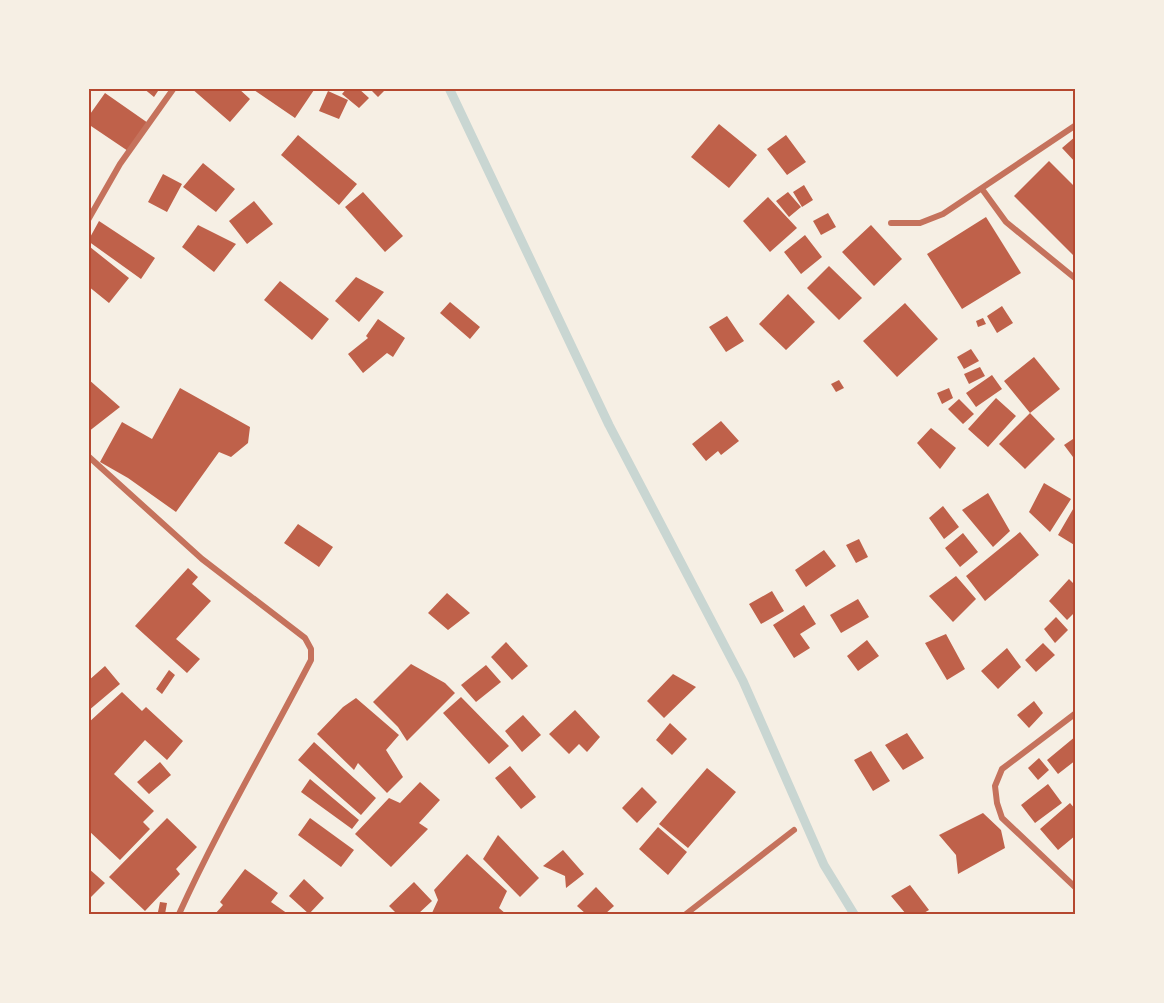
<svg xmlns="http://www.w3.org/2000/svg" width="1164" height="1003" viewBox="0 0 1164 1003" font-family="Roboto,sans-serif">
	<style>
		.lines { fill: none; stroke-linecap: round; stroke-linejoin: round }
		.stream { stroke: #c9d6d2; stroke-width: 9 }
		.building { fill: #bf614a }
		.minor { stroke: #c5725c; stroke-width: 6 }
		.neatline { fill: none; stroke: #b5482f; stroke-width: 2 }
	</style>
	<rect width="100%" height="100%" fill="#f6efe4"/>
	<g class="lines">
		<!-- stream -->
		<path class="stream" d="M449 88 609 425 743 681 824 865 854 914"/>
	</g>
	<!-- building -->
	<path class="building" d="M143 88H160L154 97Z
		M191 88H238L250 99 230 122Z
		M251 88H312L314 90 295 118Z
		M347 88H358L369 98 359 108 342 94Z
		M369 88H381L384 91 378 97Z
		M328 91 348 100 339 119 319 111Z
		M105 93 148 123 128 151 88 124V117Z
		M719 124 757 155 729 188 691 157Z
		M298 135 357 184 339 205 281 155Z
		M786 135 806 162 787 175 767 149Z
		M1076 136V163L1062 148Z
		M1049 161 1076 188V258L1014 196Z
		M203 163 235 189 216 212 183 187Z
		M163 174 182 184 167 212 148 202Z
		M804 185 813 200 802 207 793 192Z
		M363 192 403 236 385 252 345 207Z
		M788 192 801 207 789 217 776 201Z
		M768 197 797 228 770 252 743 221Z
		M254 201 273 224 247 244 229 221Z
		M828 213 836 227 821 235 813 221Z
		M986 217 1021 273 962 309 927 254Z
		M99 221 155 258 141 279 88 241Z
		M198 225 236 244 214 272 182 247Z
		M871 225 902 259 874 286 842 252Z
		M805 235 822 257 801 274 784 252Z
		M90 247 129 278 109 303 88 286Z
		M829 266 862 298 839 320 807 288Z
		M356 277 384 292 359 322 335 301Z
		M280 281 329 319 312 340 264 300Z
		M788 294 815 322 786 350 759 324Z
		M450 302 480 327 470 339 440 313Z
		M905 303 938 339 897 377 863 341Z
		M1002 306 1013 323 997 333 987 316Z
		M727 316 744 341 726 352 709 327Z
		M983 318 986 324 978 327 976 321Z
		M378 319 405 338 393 357 387 353 363 373 348 354 368 338 366 336Z
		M971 349 979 361 964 369 957 357Z
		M1034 357 1060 389 1030 413 1004 381Z
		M980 367 985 376 969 384 964 374Z
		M992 375 1002 389 976 407 966 393Z
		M88 379 120 407 88 432Z
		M839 380 844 388 836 392 831 384Z
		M180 388 250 427 248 443 231 457 219 452 176 512 128 478 100 462 122 422 152 439Z
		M949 388 953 398 942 404 937 393Z
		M996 398 1016 416 988 447 968 429Z
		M959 399 974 414 963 424 948 409Z
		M1030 413 1055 439 1025 469 999 444Z
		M721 421 739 441 721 455 718 451 706 461 692 444Z
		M931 428 956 448 940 469 917 443Z
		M1076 437V461L1064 445Z
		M1044 483 1071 499 1050 532 1029 512Z
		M988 493 1010 531 993 547 962 510Z
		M1076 504V546L1058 535Z
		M943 506 959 527 944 539 929 518Z
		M298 524 333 547 319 567 284 543Z
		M1020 532 1039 555 985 601 966 576Z
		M963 533 978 552 960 567 945 548Z
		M859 539 868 557 856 563 846 545Z
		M824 550 836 566 806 587 795 570Z
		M188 568 198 577 192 584 211 601 176 639 200 659 187 673 135 626Z
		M956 576 976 599 953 622 929 596Z
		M1069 579 1076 586V611L1067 620 1049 601Z
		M772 591 784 611 761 624 749 604Z
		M447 593 470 613 448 630 428 613Z
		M858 599 869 617 841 633 830 615Z
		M804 605 816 624 800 634 810 648 794 658 773 625Z
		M1056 617 1068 630 1055 643 1044 629Z
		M946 634 965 669 947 680 925 643Z
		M867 640 879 656 858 671 847 656Z
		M506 642 528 666 512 680 491 657Z
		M1043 643 1055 655 1036 672 1025 660Z
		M1007 648 1021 667 998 689 981 671Z
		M411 664 445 683 455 693 407 741 398 727 373 702Z
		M486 665 501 682 476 702 461 685Z
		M105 666 120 684 88 711V681Z
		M169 670 175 675 162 694 156 689Z
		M673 674 696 687 664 718 647 701Z
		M122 692 142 711 146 707 183 741 167 760 145 740 114 774 154 811 143 822 150 829 120 860 88 830V723Z
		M461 697 509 746 489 764 443 713Z
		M356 698 399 735 386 750 403 777 387 793 358 763 354 770 317 734 343 707Z
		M1034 701 1043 713 1029 728 1017 715Z
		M575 710 600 737 587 752 579 744 569 754 549 734Z
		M523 715 541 735 522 752 505 731Z
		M670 723 687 739 672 755 656 740Z
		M907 733 924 758 903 770 885 745Z
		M1076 736V760L1058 774 1047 760Z
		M314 742 376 798 361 815 298 760Z
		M871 751 890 781 873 791 854 760Z
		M1039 758 1049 770 1038 780 1028 768Z
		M160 762 171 775 149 794 137 782Z
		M510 766 536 797 521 809 495 778Z
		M707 768 736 792 688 848 659 824Z
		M310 779 359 820 352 829 301 792Z
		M420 782 440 800 419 823 428 829 391 867 355 834 389 798 400 803Z
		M1048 784 1062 803 1035 823 1021 805Z
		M642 787 657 802 637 823 622 808Z
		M1070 803 1076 810V835L1058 850 1040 829Z
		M983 813 1001 830 1005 848 958 874 956 855 939 835Z
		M167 818 197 847 176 869 180 874 145 911 109 877Z
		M310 818 354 850 341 867 298 835Z
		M658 827 687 852 668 875 639 849Z
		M498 835 539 878 520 897 483 859Z
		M563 850 584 874 566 888 565 876 543 866Z
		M467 854 507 891 499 908 506 914H434L432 913 438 900 434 890Z
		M88 868 105 883 88 900Z
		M245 869 278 893 271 902 288 914H215L223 905 220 902Z
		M304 879 324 898 309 914 289 896Z
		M414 882 432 901 418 914H397L389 906Z
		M910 885 929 910 922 914H906L891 896Z
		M596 887 614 906 605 914H586L577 906Z
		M160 902 167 903 165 914 158 912Z"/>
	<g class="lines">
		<!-- minor -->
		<path class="minor" d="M982 189 1006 222 1076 279
			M88 220 120 164 174 88
			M891 223H920L943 214 1076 125
			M88 456 202 559 305 638 311 649V660C267 745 218 828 179 914
			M1076 713 1002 769 995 786 997 803 1002 818 1076 888
			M686 914 794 830"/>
	</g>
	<!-- border -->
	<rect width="1164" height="1003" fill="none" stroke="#f6efe4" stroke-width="180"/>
	<rect x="90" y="90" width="984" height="823" class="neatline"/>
</svg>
